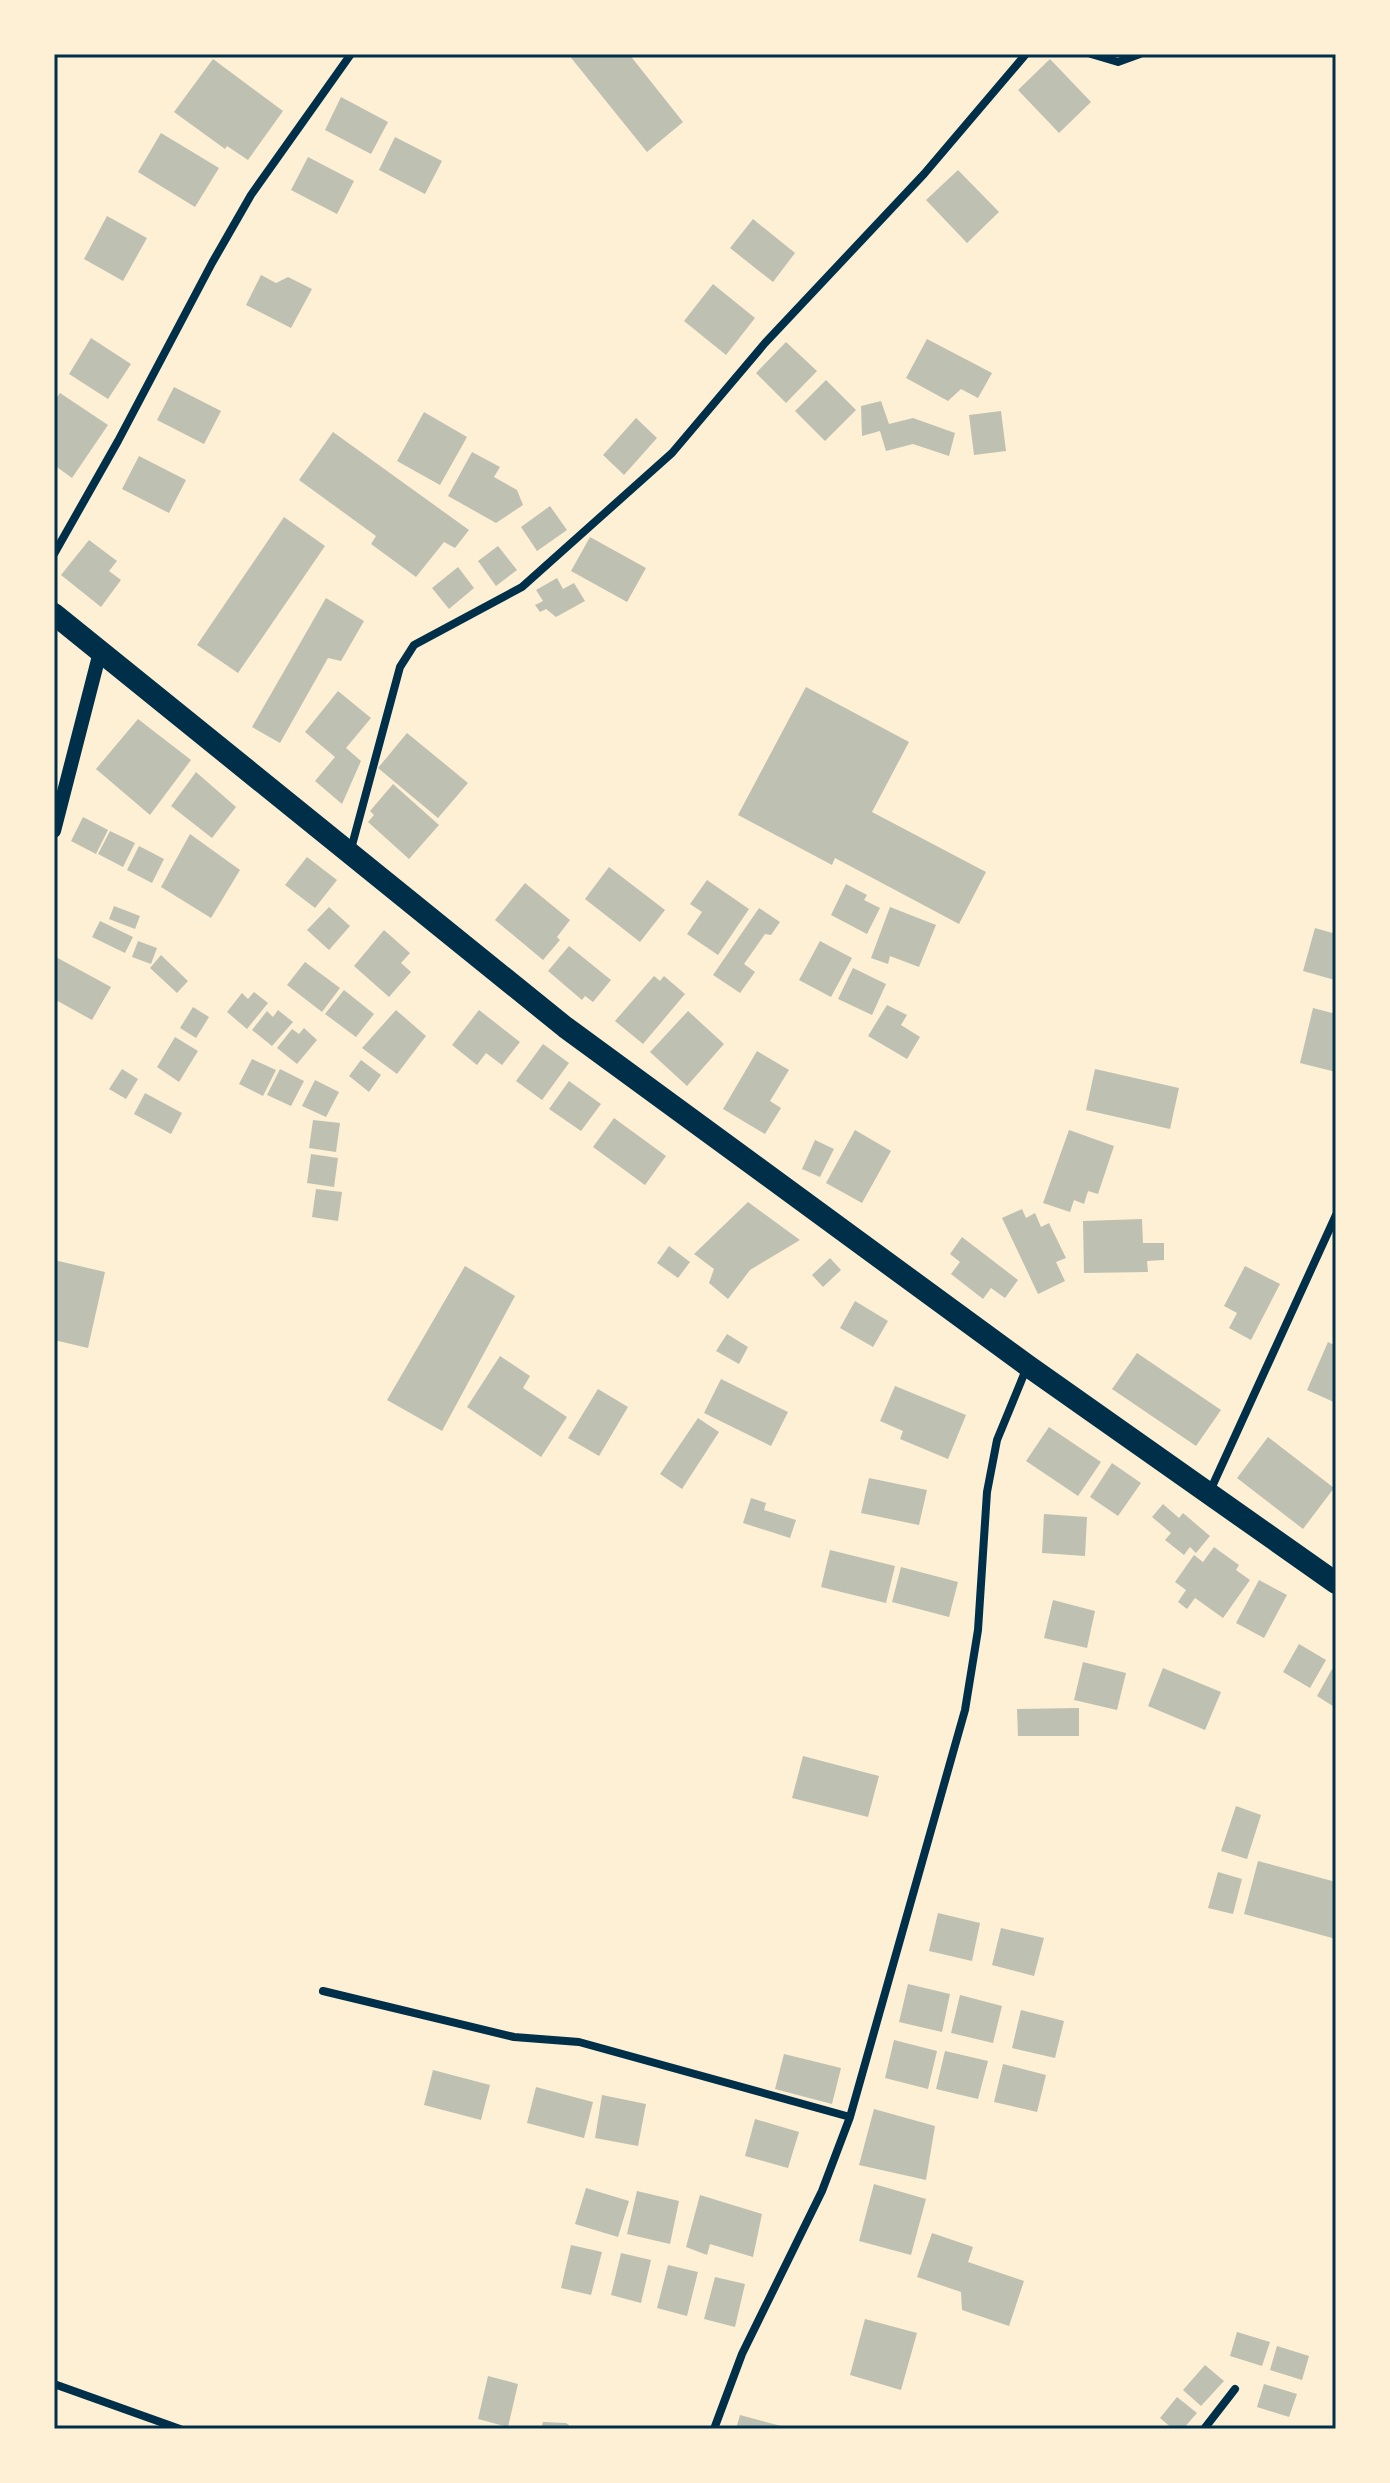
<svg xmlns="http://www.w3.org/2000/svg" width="1390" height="2483" viewBox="0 0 1390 2483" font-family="Mulish,sans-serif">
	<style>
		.building { fill: #bec0b2 }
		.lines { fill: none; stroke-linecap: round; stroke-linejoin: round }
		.minor { stroke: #003049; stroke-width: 8 }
		.tertiary { stroke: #003049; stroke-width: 14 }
		.trunk { stroke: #003049; stroke-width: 22 }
		.neatline { fill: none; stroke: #003049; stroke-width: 3 }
	</style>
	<rect width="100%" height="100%" fill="#fdf0d5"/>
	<!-- building -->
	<path class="building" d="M568 54H629L683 122 647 152Z
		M213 59 283 111 248 160 227 146 225 149 174 112Z
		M1050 59 1091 102 1059 133 1018 90Z
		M341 97 388 122 371 154 325 130Z
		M161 133 219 168 195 207 138 172Z
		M395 137 442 161 425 194 379 170Z
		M308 157 354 181 337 214 291 190Z
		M958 170 999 212 967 243 926 200Z
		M107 216 147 238 123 281 84 259Z
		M753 219 795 253 773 282 730 248Z
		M261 275 276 283 288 277 312 289 291 328 246 305Z
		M713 284 755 318 726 355 684 321Z
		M91 338 131 364 108 399 69 374Z
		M927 339 992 373 978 398 961 389 948 401 906 378Z
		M786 342 817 371 786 403 756 373Z
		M826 380 856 410 825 441 795 411Z
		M174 387 221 411 204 444 157 420Z
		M60 393 108 425 72 478 54 465V402Z
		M881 401 889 424 913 418 955 433 949 456 913 444 886 451 880 431 862 436 861 406Z
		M1001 411 1006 451 974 455 969 415Z
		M424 412 467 437 440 485 397 461Z
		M636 418 657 438 624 475 603 455Z
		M333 432 469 530 455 548 444 542 416 577 371 544 376 536 299 480Z
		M472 452 500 467 494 477 517 490 523 505 496 523 448 496Z
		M139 456 186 480 169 513 122 489Z
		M550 506 567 530 537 551 521 527Z
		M284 517 325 546 238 673 197 645Z
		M590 537 646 568 627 602 571 571Z
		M89 540 117 561 109 571 121 580 101 607 61 575Z
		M498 546 517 570 496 586 478 561Z
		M458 567 474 588 449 609 432 588Z
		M557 578 563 589 574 583 585 601 556 617 546 609 540 612 535 605 543 601 536 590Z
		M326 598 364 621 341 661 328 658 280 743 252 727Z
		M806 687 909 742 872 812 986 872 959 924 835 858 832 865 738 815Z
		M338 691 371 718 346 748 361 761 342 804 315 781 335 757 305 732Z
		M138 719 191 760 150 815 96 769Z
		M407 733 468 783 438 818 378 768Z
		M196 772 236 807 212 838 171 806Z
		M393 784 439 825 409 859 368 822 374 815 370 811Z
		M83 817 108 830 96 854 71 841Z
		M110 831 135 843 123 867 98 854Z
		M190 834 240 870 211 918 161 887Z
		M139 846 164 859 152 883 127 870Z
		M307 857 337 880 315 908 285 885Z
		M609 867 665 910 640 942 585 899Z
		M707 880 749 909 718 955 687 934 702 912 690 904Z
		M525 883 570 920 557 937 560 940 543 960 495 920Z
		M846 884 867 895 864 900 880 908 867 934 831 915Z
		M114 906 140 916 135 929 109 919Z
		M329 907 350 926 329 950 307 930Z
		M890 907 936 925 919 967 890 956 888 964 871 958Z
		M759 908 780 922 771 935 765 934 744 964 755 972 740 993 713 975Z
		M100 921 133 937 125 953 92 937Z
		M1315 928 1336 934 1335 980 1303 971Z
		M384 930 410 953 401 963 411 972 389 997 354 966Z
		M138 941 157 948 151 964 132 957Z
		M820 941 852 958 831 997 799 980Z
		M569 946 611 980 593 1002 585 996 582 1000 548 971Z
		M161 955 188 981 177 993 150 968Z
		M54 956 111 987 92 1020 54 999Z
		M305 962 340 988 322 1012 287 985Z
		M853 968 886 984 872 1015 838 999Z
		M654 976 660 981 664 976 685 994 643 1044 615 1021Z
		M344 990 374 1014 356 1037 325 1014Z
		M254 992 268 1003 247 1029 227 1012 242 993 248 999Z
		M887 1005 907 1015 901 1025 920 1037 907 1059 868 1036Z
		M193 1007 209 1017 196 1038 180 1028Z
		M1313 1008 1336 1014V1072L1300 1063Z
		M278 1010 293 1022 272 1046 252 1030 267 1011 273 1017Z
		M396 1010 426 1036 397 1074 362 1048Z
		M479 1010 520 1042 502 1065 486 1053 477 1065 452 1045Z
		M688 1011 724 1044 687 1086 650 1052Z
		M304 1028 317 1040 297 1064 277 1048 292 1029 299 1034Z
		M175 1037 198 1051 179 1082 157 1067Z
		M543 1044 569 1063 542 1100 516 1081Z
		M757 1051 789 1070 770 1101 781 1108 765 1134 723 1109Z
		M252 1059 276 1070 263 1096 239 1084Z
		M361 1060 381 1075 369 1092 349 1076Z
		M122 1069 138 1079 126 1099 109 1089Z
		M280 1069 304 1081 291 1106 267 1095Z
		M1095 1069 1179 1088 1170 1129 1086 1110Z
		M315 1080 339 1092 326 1117 302 1106Z
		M569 1081 601 1104 581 1131 549 1109Z
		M145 1093 182 1113 171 1134 134 1114Z
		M614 1118 666 1156 645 1185 593 1147Z
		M313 1120 340 1123 336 1152 309 1148Z
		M855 1130 891 1151 862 1203 826 1183Z
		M1069 1130 1114 1146 1098 1194 1088 1191 1084 1204 1074 1200 1070 1212 1043 1203Z
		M815 1140 834 1149 820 1177 802 1169Z
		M311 1154 338 1158 334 1187 307 1183Z
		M316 1189 342 1192 338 1221 312 1217Z
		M748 1202 800 1240 750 1270 728 1299 709 1283 714 1269 694 1254Z
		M1022 1209 1026 1218 1035 1213 1041 1227 1049 1223 1066 1258 1056 1262 1065 1281 1038 1294 1002 1218Z
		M1142 1219 1143 1243H1164V1260L1147 1261 1148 1272 1084 1273 1083 1221Z
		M962 1237 1018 1280 1005 1298 991 1288 983 1299 951 1274 960 1262 950 1254Z
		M669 1246 690 1262 678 1278 657 1263Z
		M830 1258 841 1270 823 1287 812 1275Z
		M54 1260 105 1272 88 1348 54 1340Z
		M465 1266 515 1296 442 1431 387 1400Z
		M1245 1266 1280 1284 1251 1340 1229 1328 1237 1313 1224 1306Z
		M855 1301 888 1321 873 1347 840 1328Z
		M727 1334 748 1347 739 1364 716 1351Z
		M1328 1342 1336 1346V1403L1307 1390Z
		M1137 1353 1221 1410 1196 1446 1112 1389Z
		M500 1356 530 1376 523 1388 567 1417 541 1457 467 1407Z
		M721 1379 788 1412 771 1446 704 1413Z
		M895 1386 966 1415 948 1459 900 1439 903 1431 880 1421Z
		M598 1389 628 1407 599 1456 568 1438Z
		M698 1418 719 1432 682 1489 660 1474Z
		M1049 1427 1101 1462 1078 1496 1026 1461Z
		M1268 1437 1334 1488 1303 1529 1237 1478Z
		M1112 1463 1141 1483 1118 1516 1090 1497Z
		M869 1478 927 1490 919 1525 861 1513Z
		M751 1498 766 1503 764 1510 796 1520 790 1538 743 1523Z
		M1163 1504 1179 1518 1183 1513 1210 1536 1196 1553 1190 1547 1184 1555 1165 1540 1171 1533 1152 1517Z
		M1044 1514 1087 1517 1085 1556 1042 1553Z
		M1214 1547 1239 1565 1236 1570 1250 1580 1223 1618 1195 1598 1187 1609 1178 1602 1186 1590 1175 1582 1194 1555 1203 1562Z
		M830 1550 895 1566 886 1603 821 1587Z
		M901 1567 958 1582 949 1617 892 1602Z
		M1259 1580 1287 1595 1264 1638 1236 1623Z
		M1053 1600 1095 1611 1087 1648 1044 1638Z
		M1299 1644 1326 1660 1310 1688 1283 1672Z
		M1083 1662 1126 1673 1117 1710 1074 1700Z
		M1163 1668 1221 1692 1205 1730 1148 1706Z
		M1332 1669 1336 1671V1708L1317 1696Z
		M1079 1708V1736H1018L1017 1709Z
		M803 1756 879 1776 868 1817 792 1798Z
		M1236 1806 1261 1815 1247 1859 1221 1851Z
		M1258 1861 1336 1882V1939L1244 1914Z
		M1218 1872 1242 1879 1233 1914 1208 1908Z
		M938 1913 980 1923 972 1961 929 1951Z
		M1001 1928 1044 1938 1034 1976 992 1965Z
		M908 1984 950 1994 942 2032 899 2022Z
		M960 1995 1002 2006 993 2043 951 2033Z
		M1021 2010 1064 2021 1055 2058 1012 2048Z
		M894 2040 937 2051 928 2089 885 2078Z
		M945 2051 988 2061 978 2099 936 2089Z
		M784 2054 841 2068 832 2104 775 2089Z
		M1003 2064 1046 2075 1037 2112 994 2102Z
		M433 2070 490 2085 481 2120 424 2105Z
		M536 2087 593 2102 584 2138 527 2123Z
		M602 2095 646 2104 638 2146 595 2138Z
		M874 2109 935 2126 926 2180 859 2165Z
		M755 2119 799 2132 788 2168 745 2156Z
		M874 2184 926 2199 911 2255 859 2241Z
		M586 2188 629 2201 618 2237 575 2224Z
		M637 2191 679 2201 670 2244 627 2234Z
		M700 2195 762 2214 753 2257 710 2244 707 2255 686 2247Z
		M932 2233 973 2247 968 2262 1024 2281 1009 2326 962 2310 961 2292 917 2277Z
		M571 2245 602 2252 591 2295 561 2288Z
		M621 2253 651 2260 641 2303 611 2295Z
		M668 2265 698 2272 687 2316 657 2308Z
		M715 2277 745 2284 735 2327 704 2319Z
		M865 2319 917 2333 901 2390 850 2375Z
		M1237 2332 1270 2342 1262 2366 1230 2356Z
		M1277 2346 1309 2356 1302 2380 1270 2370Z
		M1205 2365 1224 2381 1201 2406 1183 2390Z
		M488 2376 518 2384 508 2427 478 2419Z
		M1264 2384 1297 2394 1289 2417 1257 2407Z
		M1177 2397 1197 2413 1183 2429H1173L1160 2418Z
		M740 2415 781 2426 780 2429H736Z
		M543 2422 566 2423 569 2425 568 2429H541Z"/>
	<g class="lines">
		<!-- minor -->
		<path class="minor" d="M1091 54 1118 62 1140 54
			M54 554 118 441 212 263 251 195 351 54
			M351 849 400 667 414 645 522 587 672 453 765 343 924 174 1026 54
			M1210 1491 1336 1215
			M323 1991 514 2037 579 2042 850 2117
			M54 2384 180 2429
			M714 2429 742 2354 822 2191 850 2117 965 1710 978 1630 987 1492 997 1440 1027 1367
			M1204 2429 1235 2389"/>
		<!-- tertiary -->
		<path class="tertiary" d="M54 831 100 652"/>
		<!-- trunk -->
		<path class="trunk" d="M54 614 565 1027 1028 1366 1336 1583"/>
	</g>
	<!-- border -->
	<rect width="1390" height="2483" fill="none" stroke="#fdf0d5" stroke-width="112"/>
	<rect x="56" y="56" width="1278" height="2371" class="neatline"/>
</svg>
